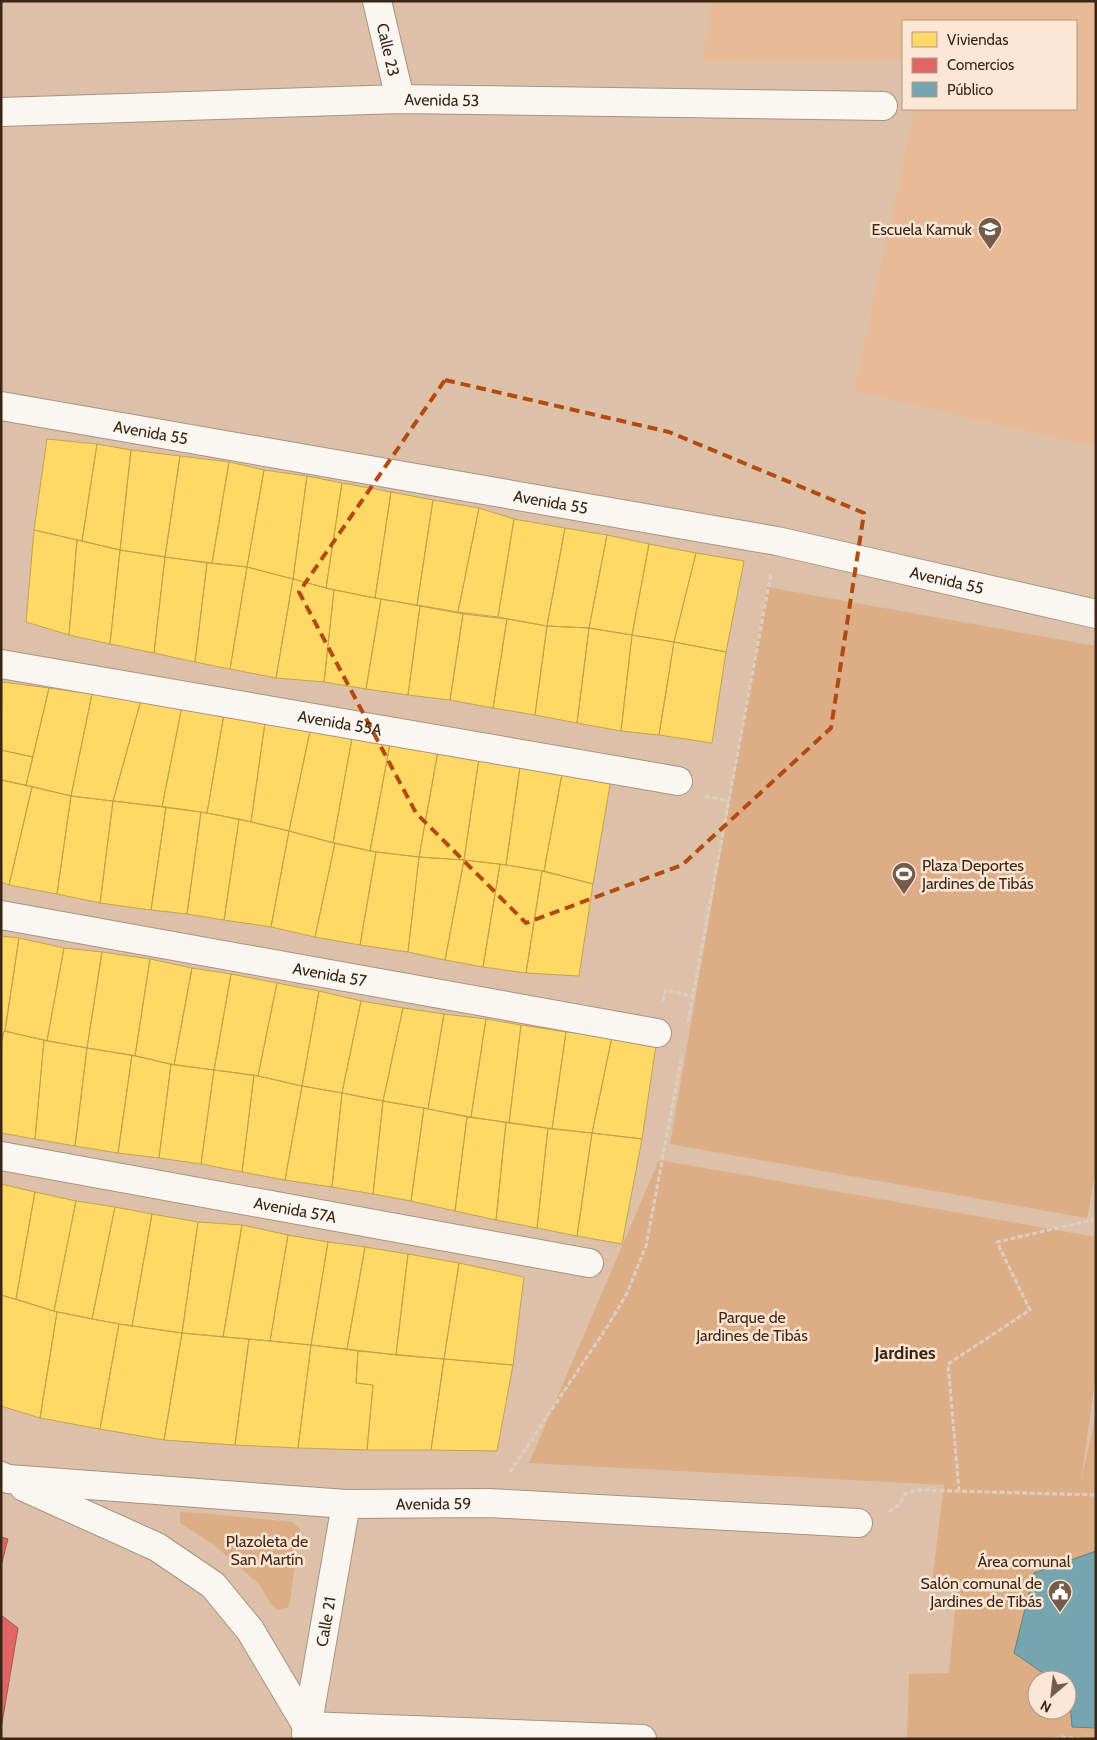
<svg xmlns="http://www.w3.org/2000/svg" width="1097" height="1740" viewBox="0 0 1097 1740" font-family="Cabin,sans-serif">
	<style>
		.built { fill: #e8ba95 }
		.green { fill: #ddad85; fill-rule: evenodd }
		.homes { fill: #ffd966; stroke: #c4a34e }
		.shops { fill: #e06666; stroke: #ae534e }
		.public { fill: #76a5af; stroke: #647f81 }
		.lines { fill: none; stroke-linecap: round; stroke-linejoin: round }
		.minor-casing { stroke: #a99280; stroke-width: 30 }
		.path { stroke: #dacfc7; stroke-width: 3; stroke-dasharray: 5 2.5; stroke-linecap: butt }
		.minor { stroke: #faf6f2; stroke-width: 28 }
		.marked { fill: none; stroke: #b44a0f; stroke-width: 4; stroke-dasharray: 10 6; stroke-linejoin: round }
		.labels { text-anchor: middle; stroke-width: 5; stroke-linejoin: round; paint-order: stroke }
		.street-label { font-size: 16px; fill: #3b2615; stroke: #fce6d5 }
		.poi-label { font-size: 16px; fill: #3b2615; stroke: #fce6d5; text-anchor: end }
		.park-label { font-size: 16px; fill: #442912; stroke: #fce6d5 }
		.neighbourhood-label { font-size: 18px; font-weight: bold; fill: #3b2615; stroke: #fce6d5 }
	</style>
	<rect width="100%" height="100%" fill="#ddc0a8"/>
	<!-- built -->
	<path class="built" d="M712 1H1096V447L854 391 915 109H1076V21H903V60L703 62Z"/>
	<!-- green -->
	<path class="green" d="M767 587 1096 646V1169L1087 1218 670 1144Z
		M659 1160 1096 1237V1373L1081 1481 1096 1415V1739H907L909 1674 949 1673 957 1589 932 1583 944 1485 529 1463ZM1037 1680H1067V1710H1037Z
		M180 1512 201 1513 293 1522 300 1529 289 1607 277 1610 270 1603 259 1584 213 1544 180 1523Z"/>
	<!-- homes -->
	<path class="homes" d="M47 439 97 444 82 541 34 530Z
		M97 444 131 450 120 550 82 541Z
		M131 450 180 456 165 557 120 550Z
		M180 456 229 462 212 563 165 557Z
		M229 462 264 470 247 567 212 563Z
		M264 470 307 476 293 579 247 567Z
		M307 476 342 483 326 588 293 579Z
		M342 483 391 492 375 598 326 588Z
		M391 492 433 500 417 605 375 598Z
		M433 500 479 508 458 612 417 605Z
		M479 508 514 519 498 617 458 612Z
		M514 519 565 528 547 626 498 617Z
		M565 528 607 535 589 628 547 626Z
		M34 530 77 540 69 635 26 622Z
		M607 535 649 544 632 635 589 628Z
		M77 540 120 550 110 644 69 635Z
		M649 544 696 553 674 642 632 635Z
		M120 550 165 557 154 653 110 644Z
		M696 553 744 561 726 652 674 642Z
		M165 557 207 563 195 662 154 653Z
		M207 563 247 567 230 669 195 662Z
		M247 567 293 579 276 678 230 669Z
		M293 579 334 590 324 682 276 678Z
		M334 590 381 599 366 689 324 682Z
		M381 599 420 606 408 695 366 689Z
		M420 606 463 614 450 700 408 695Z
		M463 614 507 619 493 708 450 700Z
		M507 619 547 626 535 715 493 708Z
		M547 626 589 628 577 723 535 715Z
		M589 628 632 635 621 731 577 723Z
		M632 635 674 642 659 735 621 731Z
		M674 642 726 652 712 743 659 735Z
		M2 682 49 688 33 757 1 750Z
		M49 688 92 694 71 796 26 785Z
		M92 694 141 700 113 801 71 796Z
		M141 700 182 706 162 807 113 801Z
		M182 706 224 714 207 813 162 807Z
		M224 714 265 723 251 822 207 813Z
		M265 723 310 731 289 831 251 822Z
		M310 731 352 738 333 843 289 831Z
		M352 738 390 744 370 851 333 843Z
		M390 744 438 751 419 857 370 851Z
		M1 750 33 757 26 785 1 780Z
		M438 751 479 758 464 860 419 857Z
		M479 758 520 767 506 865 464 860Z
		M520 767 562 774 544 871 506 865Z
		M562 774 611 779 593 884 544 871Z
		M1 780 32 787 9 885 1 882Z
		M32 787 71 796 57 894 9 885Z
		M71 796 113 801 100 903 57 894Z
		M113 801 166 807 151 910 100 903Z
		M166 807 201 812 187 914 151 910Z
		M201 812 239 819 224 920 187 914Z
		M239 819 289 831 271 927 224 920Z
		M289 831 335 843 315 937 271 927Z
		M335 843 376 852 360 945 315 937Z
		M376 852 419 857 408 952 360 945Z
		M419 857 464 860 445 960 408 952Z
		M464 860 500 864 483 967 445 960Z
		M500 864 542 871 526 973 483 967Z
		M542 871 593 884 579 976 526 973Z
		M1 936 19 938 5 1031H4L3 1035H1Z
		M19 938 64 948 47 1041 5 1031Z
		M64 948 102 952 87 1048 47 1041Z
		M102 952 150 959 135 1056 87 1048Z
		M150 959 192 968 174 1065 135 1056Z
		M192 968 231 974 214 1070 174 1065Z
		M231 974 277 983 258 1076 214 1070Z
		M277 983 319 991 302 1086 258 1076Z
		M319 991 361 1001 342 1093 302 1086Z
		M361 1001 403 1008 383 1101 342 1093Z
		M403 1008 444 1014 428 1109 383 1101Z
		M444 1014 486 1019 471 1117 428 1109Z
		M486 1019 521 1025 509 1123 471 1117Z
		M521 1025 566 1032 552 1129 509 1123Z
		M4 1031 44 1040 35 1139 1 1133V1045Z
		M566 1032 612 1037 592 1133 552 1129Z
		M612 1037 656 1045 642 1139 592 1133Z
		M44 1040 87 1048 75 1146 35 1139Z
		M87 1048 132 1055 118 1153 75 1146Z
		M132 1055 171 1064 159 1158 118 1153Z
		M171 1064 214 1070 201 1164 159 1158Z
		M214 1070 254 1075 242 1172 201 1164Z
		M254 1075 302 1086 285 1180 242 1172Z
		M302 1086 342 1093 332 1187 285 1180Z
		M342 1093 383 1101 373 1194 332 1187Z
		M383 1101 424 1108 411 1201 373 1194Z
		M424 1108 467 1117 455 1211 411 1201Z
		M467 1117 506 1122 496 1220 455 1211Z
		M506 1122 548 1128 537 1228 496 1220Z
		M548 1128 592 1133 577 1236 537 1228Z
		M592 1133 642 1139 622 1244 577 1236Z
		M1 1184 35 1192 16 1299 1 1295Z
		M35 1192 76 1201 54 1311 16 1299Z
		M76 1201 115 1207 92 1319 54 1311Z
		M115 1207 152 1214 132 1326 92 1319Z
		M152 1214 198 1222 182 1333 132 1326Z
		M198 1222 242 1225 223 1337 182 1333Z
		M242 1225 288 1235 270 1341 223 1337Z
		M288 1235 328 1242 311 1345 270 1341Z
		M328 1242 365 1247 347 1349 311 1345Z
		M365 1247 408 1254 396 1355 347 1349Z
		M408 1254 459 1263 444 1359 396 1355Z
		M459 1263 524 1277 513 1365 444 1359Z
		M1 1295 57 1312 40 1418 1 1406Z
		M57 1312 119 1324 100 1429 40 1418Z
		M119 1324 182 1333 164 1440 100 1429Z
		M182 1333 249 1339 235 1445 164 1440Z
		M249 1339 311 1345 298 1448 235 1445Z
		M311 1345 358 1351 356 1383 373 1385 367 1450 298 1448Z
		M358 1351 444 1359 431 1450H367L373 1385 356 1383Z
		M444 1359 513 1365 497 1451 431 1450Z"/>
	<!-- shops -->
	<path class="shops" d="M1 1537 8 1539 1 1566Z
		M1 1615 18 1628 1 1729Z"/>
	<!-- public -->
	<path class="public" d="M1096 1551V1728L1072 1727 1069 1691 1067 1689V1680H1053L1014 1653 1034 1573Z"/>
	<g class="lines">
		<defs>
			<g id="minor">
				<path id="s1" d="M377 1 400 99"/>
				<path id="s2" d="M1 112 400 99 883 106"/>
				<path id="s3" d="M1 406 777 541 1096 614"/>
				<path id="s4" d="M1 664 678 781"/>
				<path id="s5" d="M1 915 657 1033"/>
				<path id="s6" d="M1 1156 589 1263"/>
				<path id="s7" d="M1 1476 8 1479 346 1504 489 1503 858 1523"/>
				<path d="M24 1487 157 1547 213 1585 250 1630 307 1726 642 1739"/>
				<path id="s8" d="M306 1734 346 1504"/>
			</g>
		</defs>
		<!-- minor casing -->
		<use href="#minor" class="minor-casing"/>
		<!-- path -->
		<path class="path" d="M705 796 729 801
			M663 1001 665 990 693 996
			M688 1022 771 573
			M510 1472 609 1324 627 1293 646 1246 682 1055
			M959 1491 948 1364 1030 1310 997 1242 1096 1219
			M889 1512 899 1505 905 1494 917 1490 1096 1495
			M1054 1739 1062 1737 1083 1739"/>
		<!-- minor -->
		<use href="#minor" class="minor"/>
	</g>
	<!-- marked area -->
	<path class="marked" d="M445 380 669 432 864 513 831 728 682 865 526 923 416 813 299 592Z"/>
	<!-- icons -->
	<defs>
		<symbol id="school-pin" viewBox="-11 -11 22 30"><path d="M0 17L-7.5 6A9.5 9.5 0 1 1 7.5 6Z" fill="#745c48" stroke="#fce6d5"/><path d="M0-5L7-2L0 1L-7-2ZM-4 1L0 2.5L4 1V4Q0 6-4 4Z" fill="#fff"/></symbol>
		<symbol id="stadium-pin" viewBox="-11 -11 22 30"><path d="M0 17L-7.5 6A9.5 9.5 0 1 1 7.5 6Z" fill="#745c48" stroke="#fce6d5"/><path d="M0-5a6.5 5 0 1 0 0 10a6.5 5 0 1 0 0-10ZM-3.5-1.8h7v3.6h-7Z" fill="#fff"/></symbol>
		<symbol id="civic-pin" viewBox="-11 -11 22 30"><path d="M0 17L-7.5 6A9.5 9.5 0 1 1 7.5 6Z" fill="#745c48" stroke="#fce6d5"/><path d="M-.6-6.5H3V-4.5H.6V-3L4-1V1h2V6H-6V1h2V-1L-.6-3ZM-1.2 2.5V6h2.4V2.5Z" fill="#fff"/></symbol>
	</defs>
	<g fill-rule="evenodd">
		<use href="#school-pin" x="976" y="215" width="28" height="38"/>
		<use href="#stadium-pin" x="890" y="860" width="28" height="38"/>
		<use href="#civic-pin" x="1046" y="1578" width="28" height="38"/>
	</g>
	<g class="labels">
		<!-- street labels -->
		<g class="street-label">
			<text dy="6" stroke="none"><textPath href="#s1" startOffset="50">Calle 23</textPath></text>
			<text dy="6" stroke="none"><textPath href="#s2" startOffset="441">Avenida 53</textPath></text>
			<text dy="6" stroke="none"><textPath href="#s3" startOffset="152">Avenida 55</textPath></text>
			<text dy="6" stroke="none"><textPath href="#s3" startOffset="558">Avenida 55</textPath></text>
			<text dy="6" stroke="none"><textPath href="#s3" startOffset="962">Avenida 55</textPath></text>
			<text dy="6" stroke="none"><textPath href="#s4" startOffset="344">Avenida 55A</textPath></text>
			<text dy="6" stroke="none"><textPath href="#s5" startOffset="334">Avenida 57</textPath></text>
			<text dy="6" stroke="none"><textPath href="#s6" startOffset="299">Avenida 57A</textPath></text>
			<text dy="6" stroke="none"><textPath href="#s7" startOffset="434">Avenida 59</textPath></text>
			<text dy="6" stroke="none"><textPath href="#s8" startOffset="114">Calle 21</textPath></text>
		</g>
		<!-- poi labels -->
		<g class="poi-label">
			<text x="972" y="235">Escuela Kamuk</text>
			<text x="922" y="871" text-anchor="start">Plaza Deportes<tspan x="922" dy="18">Jardines de Tibás</tspan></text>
			<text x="1042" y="1589">Salón comunal de<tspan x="1042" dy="18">Jardines de Tibás</tspan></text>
		</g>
		<!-- park labels -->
		<g class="park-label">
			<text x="752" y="1323">Parque de<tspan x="752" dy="18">Jardines de Tibás</tspan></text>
			<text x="267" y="1547">Plazoleta de<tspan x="267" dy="18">San Martín</tspan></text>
			<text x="1024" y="1567">Área comunal</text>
		</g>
		<!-- neighbourhood labels -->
		<g class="neighbourhood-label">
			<text x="905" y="1359">Jardines</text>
		</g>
	</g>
	<!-- border -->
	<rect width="1097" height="1740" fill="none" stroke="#3b2615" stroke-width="5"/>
	<!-- legend -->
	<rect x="902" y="20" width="175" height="90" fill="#fce6d5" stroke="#af9988"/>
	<rect x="912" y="32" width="25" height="15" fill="#ffd966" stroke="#af9988"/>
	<text x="947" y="45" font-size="15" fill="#3b2615">Viviendas</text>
	<rect x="912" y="58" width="25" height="15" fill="#e06666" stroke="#af9988"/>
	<text x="947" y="70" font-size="15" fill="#3b2615">Comercios</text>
	<rect x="912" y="82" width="25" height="15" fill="#76a5af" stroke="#af9988"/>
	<text x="947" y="95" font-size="15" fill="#3b2615">Público</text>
	<!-- north arrow -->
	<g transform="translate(1052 1695) rotate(208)"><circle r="24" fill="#fce6d5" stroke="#af9988"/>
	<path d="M0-4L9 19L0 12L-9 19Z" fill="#745c48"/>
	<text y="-8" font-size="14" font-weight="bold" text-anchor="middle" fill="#3b2615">N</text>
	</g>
</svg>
